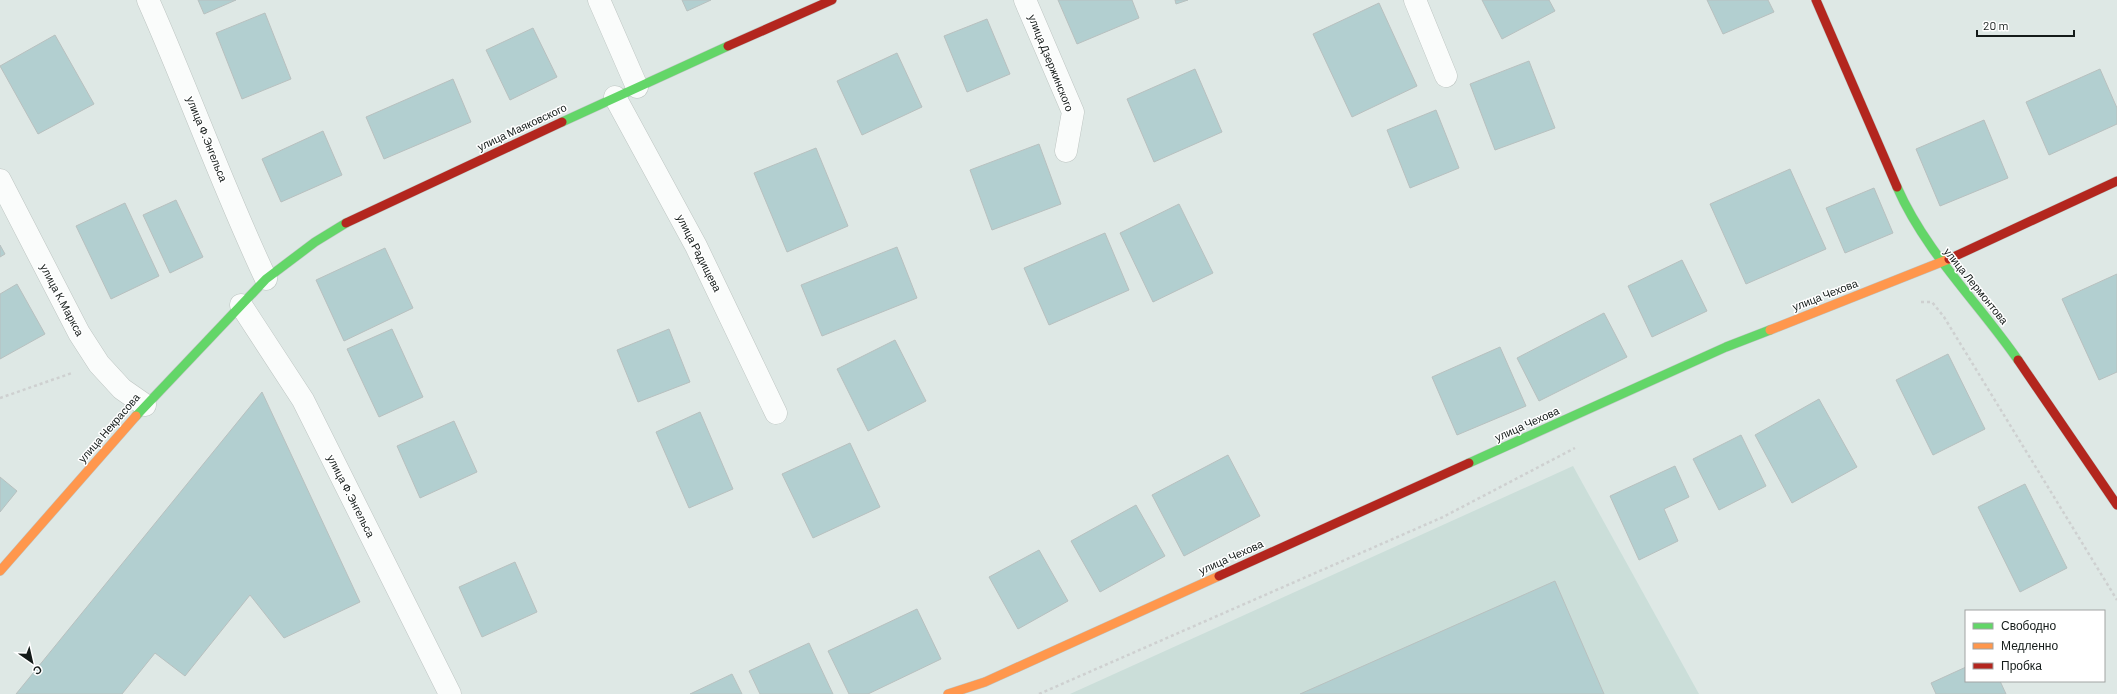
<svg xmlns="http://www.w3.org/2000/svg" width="2117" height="694" viewBox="0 0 2117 694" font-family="Barlow,sans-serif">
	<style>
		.built { fill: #cbded9 }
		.building { fill: #b2cfd0; stroke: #b8c0bf }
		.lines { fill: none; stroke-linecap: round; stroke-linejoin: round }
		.street-casing { stroke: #bec5c2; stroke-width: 23 }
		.fast-casing { stroke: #bec5c2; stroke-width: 10 }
		.slow-casing { stroke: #bec5c2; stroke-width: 10 }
		.jam-casing { stroke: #bec5c2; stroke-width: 10 }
		.path { stroke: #ced0d0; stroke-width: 2.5; stroke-dasharray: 3 3; stroke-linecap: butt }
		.street { stroke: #fafcfb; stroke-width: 22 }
		.fast { stroke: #63d668; stroke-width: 9 }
		.slow { stroke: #ff974d; stroke-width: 9 }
		.jam { stroke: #b3261e; stroke-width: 9 }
		.labels { text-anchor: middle; stroke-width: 3; stroke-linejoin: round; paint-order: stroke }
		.street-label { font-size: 11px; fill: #141b19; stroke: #fff }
	</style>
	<rect width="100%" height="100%" fill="#dee8e5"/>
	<!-- built -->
	<path class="built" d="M1573 466 1699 694H1070Z"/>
	<!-- building -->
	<path class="building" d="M198 0H236L204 14Z
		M682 0H711L687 11Z
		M1058 0H1132L1139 18 1077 44Z
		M1175 0H1188L1176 4Z
		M1482 0H1549L1555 11 1502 39Z
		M1707 0H1768L1774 12 1723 34Z
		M1379 3 1417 86 1352 117 1313 34Z
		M265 13 291 79 242 99 216 33Z
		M987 19 1010 74 967 92 944 36Z
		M533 28 557 77 510 100 486 50Z
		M55 35 94 104 38 134 0 66Z
		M897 53 922 107 862 135 837 81Z
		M1529 61 1555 128 1495 150 1470 84Z
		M1195 69 1222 132 1154 162 1127 99Z
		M2100 69 2117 108V124L2049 155 2026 102Z
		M453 79 471 122 384 159 366 117Z
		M1436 110 1459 168 1410 188 1387 130Z
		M1984 120 2008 178 1940 206 1916 149Z
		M323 131 342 175 281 202 262 159Z
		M1039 144 1061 204 992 230 970 170Z
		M816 148 848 226 787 252 754 173Z
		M1790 169 1826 249 1746 284 1710 204Z
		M1874 188 1893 233 1845 253 1826 208Z
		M176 200 203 257 170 273 143 215Z
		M125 203 159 276 111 299 76 226Z
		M1179 204 1213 273 1153 302 1120 233Z
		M1105 233 1129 290 1049 325 1024 268Z
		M0 245 5 254 0 257Z
		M897 247 917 298 822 336 801 285Z
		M385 248 413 308 344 341 316 280Z
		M1682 260 1707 311 1652 337 1628 286Z
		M2117 274V372L2099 380 2062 299Z
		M17 284 45 334 0 359V294Z
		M1604 313 1627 357 1539 401 1517 358Z
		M392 329 423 397 379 417 347 349Z
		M669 329 690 382 638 402 617 350Z
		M895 340 926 401 868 431 837 369Z
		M1500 347 1526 406 1457 435 1432 377Z
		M1948 354 1985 429 1933 455 1896 380Z
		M262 392 360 602 284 638 250 595 185 676 155 653 122 694H16Z
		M1819 399 1857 467 1792 503 1755 435Z
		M700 412 733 489 689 508 656 432Z
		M454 421 477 472 420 498 397 446Z
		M1741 435 1766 486 1719 510 1693 459Z
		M850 443 880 507 813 538 782 474Z
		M1228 455 1260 516 1184 556 1152 495Z
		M1675 466 1689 497 1664 509 1678 541 1639 560 1610 496Z
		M0 477 17 491 0 512Z
		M2025 484 2067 568 2020 592 1978 507Z
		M1136 505 1165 556 1100 592 1071 541Z
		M1039 550 1068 601 1018 629 989 577Z
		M515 562 537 612 482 637 459 587Z
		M1555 581 1604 694H1300Z
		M917 609 941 659 868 694H849L828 651Z
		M809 643 833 694H760L749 671Z
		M1966 667V681H2000L2006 694H1936L1931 683Z
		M732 674 742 694H690Z"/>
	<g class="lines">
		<defs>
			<path id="street" d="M148 0C189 92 223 188 266 279
				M599 0 637 87
				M1025 0 1073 112 1066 151
				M1415 0 1446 76
				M615 97 696 246 776 413
				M0 180 79 333 99 364 122 389 145 405
				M241 305 303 400 450 694"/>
			<path id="fast" d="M562 122 728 46
				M1897 187C1926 253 1978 302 2018 360
				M136 416 266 279 315 242 346 223
				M1469 463 1726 347 1770 330"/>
			<path id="slow" d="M1770 330 1949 259
				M0 571 136 416
				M948 694 985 682 1219 576"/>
			<path id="jam" d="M1816 0 1897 187
				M728 46 832 0
				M346 223 562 122
				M1949 259 2117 181
				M2018 360 2117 505
				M1219 576 1469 463"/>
		</defs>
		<!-- street casing -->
		<use href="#street" class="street-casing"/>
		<!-- fast casing -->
		<use href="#fast" class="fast-casing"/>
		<!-- slow casing -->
		<use href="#slow" class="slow-casing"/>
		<!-- jam casing -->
		<use href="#jam" class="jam-casing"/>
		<!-- path -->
		<path class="path" d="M1921 302H1932L1944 317 2117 600
			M0 398 72 373
			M1039 694 1443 517 1575 448"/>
		<!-- street -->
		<use href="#street" class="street"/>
		<!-- fast -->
		<use href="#fast" class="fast"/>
		<!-- slow -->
		<use href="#slow" class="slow"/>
		<!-- jam -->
		<use href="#jam" class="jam"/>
	</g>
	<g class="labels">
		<!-- street labels -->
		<g class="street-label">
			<text transform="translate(1051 63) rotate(68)" y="4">улица Дзержинского</text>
			<text transform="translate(522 127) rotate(-25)" y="4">улица Маяковского</text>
			<text transform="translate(207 139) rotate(68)" y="4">улица Ф.Энгельса</text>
			<text transform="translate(699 253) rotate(63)" y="4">улица Радищева</text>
			<text transform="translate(1976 286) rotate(51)" y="4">улица Лермонтова</text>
			<text transform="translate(1825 295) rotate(-21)" y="4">улица Чехова</text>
			<text transform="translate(62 300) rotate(62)" y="4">улица К.Маркса</text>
			<text transform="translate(1527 424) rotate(-24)" y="4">улица Чехова</text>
			<text transform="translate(109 428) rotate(-49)" y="4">улица Некрасова</text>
			<text transform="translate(351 496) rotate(63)" y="4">улица Ф.Энгельса</text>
			<text transform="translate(1231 557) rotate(-24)" y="4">улица Чехова</text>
		</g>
	</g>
	<!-- legend -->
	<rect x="1965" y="610" width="140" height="72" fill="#ffffff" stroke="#a1a4a3"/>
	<rect x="1973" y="623" width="20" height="6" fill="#63d668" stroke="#a1a4a3"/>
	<text x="2001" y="630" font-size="12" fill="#141b19">Свободно</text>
	<rect x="1973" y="643" width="20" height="6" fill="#ff974d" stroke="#a1a4a3"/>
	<text x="2001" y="650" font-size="12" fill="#141b19">Медленно</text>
	<rect x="1973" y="663" width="20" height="6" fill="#b3261e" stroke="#a1a4a3"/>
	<text x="2001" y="670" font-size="12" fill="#141b19">Пробка</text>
	<!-- north arrow -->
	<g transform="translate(32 662) rotate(146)" stroke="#ffffff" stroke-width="3" paint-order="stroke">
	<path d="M0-3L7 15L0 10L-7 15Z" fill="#141b19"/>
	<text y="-6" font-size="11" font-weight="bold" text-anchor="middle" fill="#141b19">С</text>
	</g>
	<!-- scale -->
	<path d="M1977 30v6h97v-6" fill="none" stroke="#141b19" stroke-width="2"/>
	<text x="1983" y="30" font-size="12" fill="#141b19" stroke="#ffffff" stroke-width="3" paint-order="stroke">20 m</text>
</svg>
